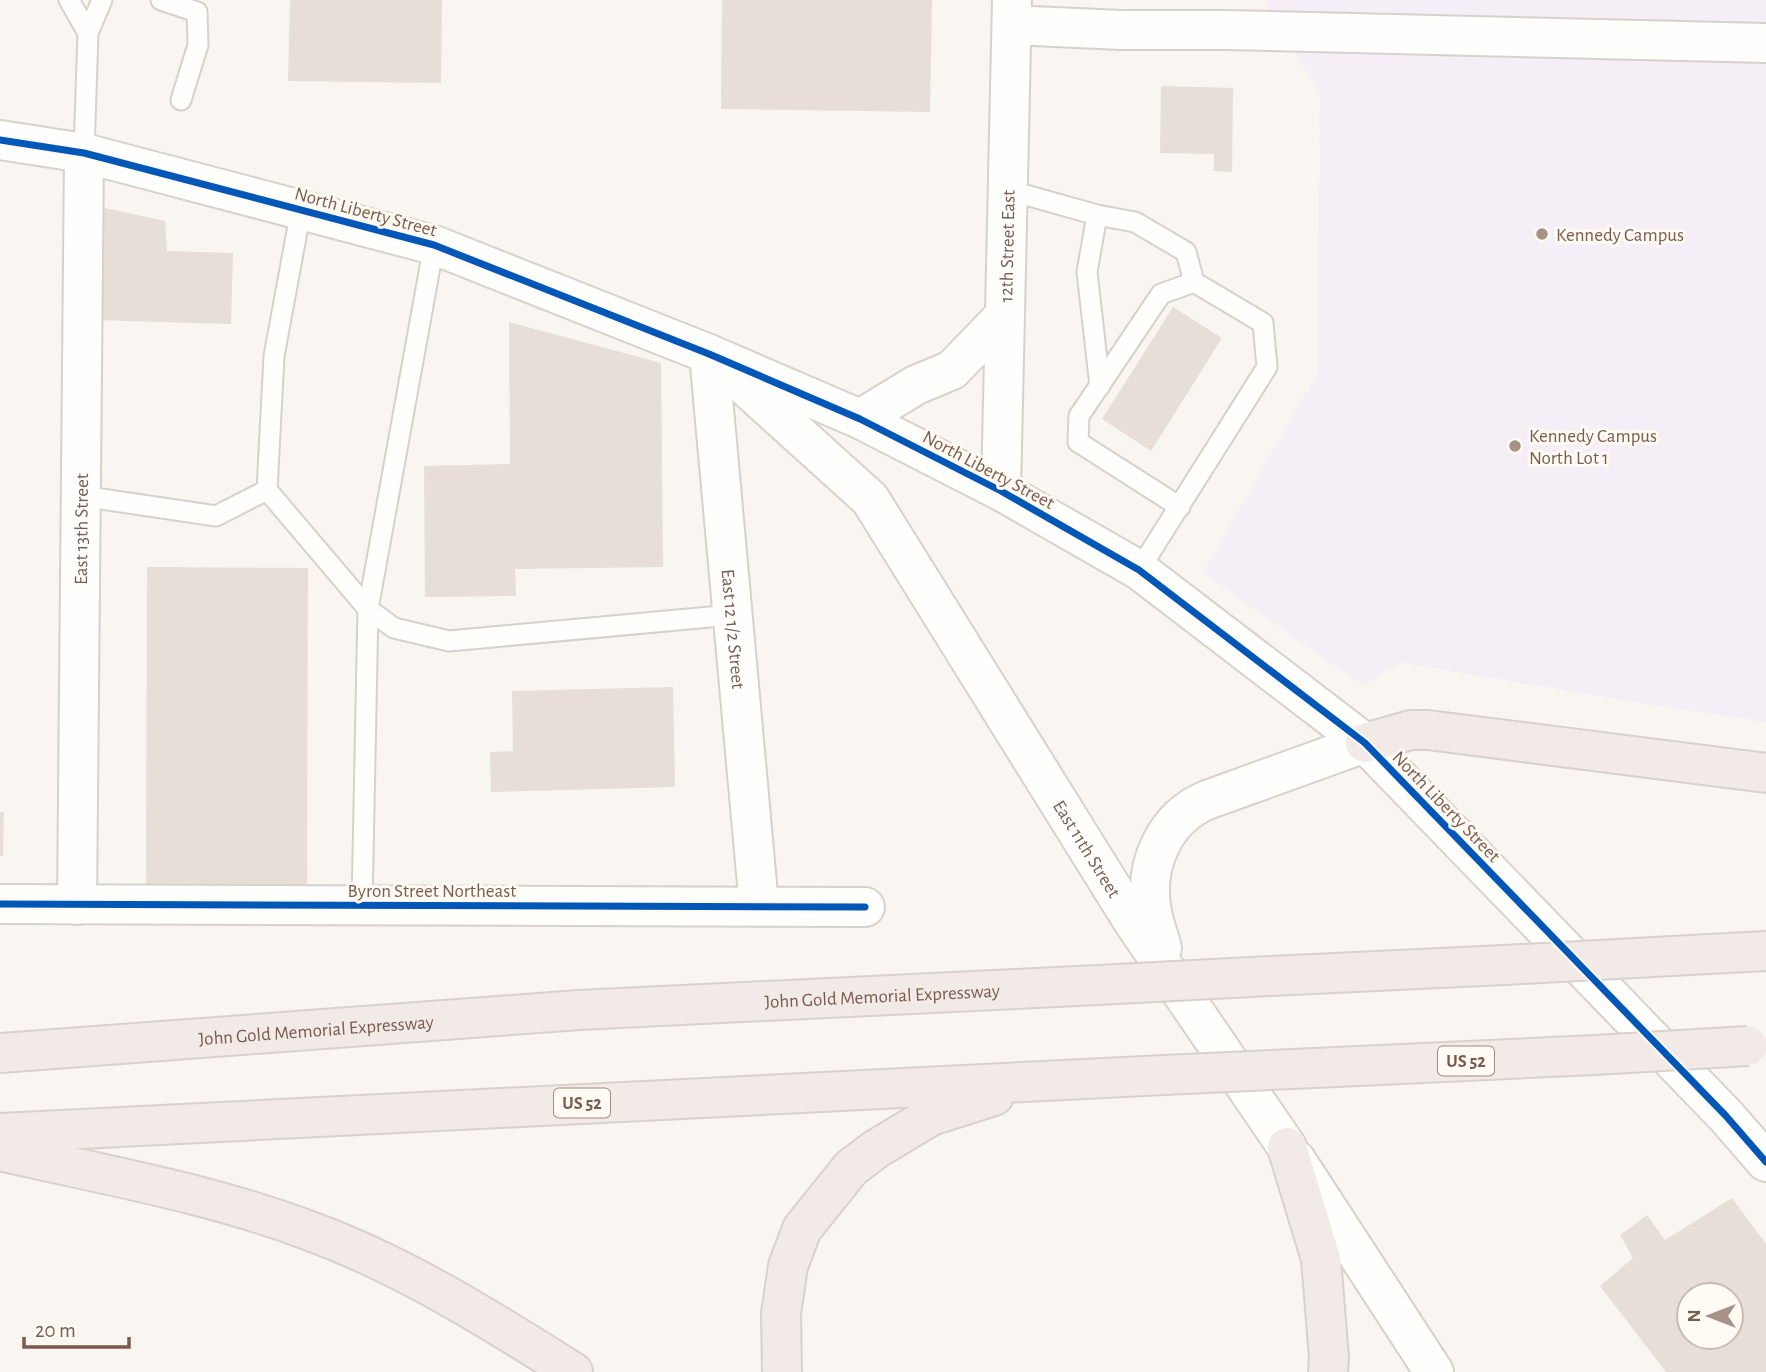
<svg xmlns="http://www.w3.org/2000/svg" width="1766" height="1372" viewBox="0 0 1766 1372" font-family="'Alegreya Sans',sans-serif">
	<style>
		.education { fill: #f6eef6 }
		.building { fill: #e6ded7; fill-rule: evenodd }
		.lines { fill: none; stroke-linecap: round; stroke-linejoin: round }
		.service-casing { stroke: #d7d1cb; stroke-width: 23 }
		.minor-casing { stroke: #d7d1cb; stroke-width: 42 }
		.tertiary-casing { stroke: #d7d1cb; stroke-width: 42 }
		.secondary-casing { stroke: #d9d2cb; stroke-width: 42 }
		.motorway-casing { stroke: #dad1cc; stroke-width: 42 }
		.service { stroke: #fefefd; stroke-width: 19 }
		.minor { stroke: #fefefd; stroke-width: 38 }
		.tertiary { stroke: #fefefd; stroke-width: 38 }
		.secondary { stroke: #fefefd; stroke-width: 38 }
		.motorway { stroke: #f2eae7; stroke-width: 38 }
		.motorway-bridge-casing { stroke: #dad1cc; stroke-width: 42; stroke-linecap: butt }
		.motorway-bridge { stroke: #f2eae7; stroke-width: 38 }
		.cycleway-casing { stroke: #fffaf3; stroke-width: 11 }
		.cycleway { stroke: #0057b8; stroke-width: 7 }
		.poi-dot { fill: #a69286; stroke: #fffaf3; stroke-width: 2.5 }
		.labels { text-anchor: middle; stroke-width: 6; stroke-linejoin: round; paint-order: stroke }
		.shield { fill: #fffaf3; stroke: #a28b7f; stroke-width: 2 }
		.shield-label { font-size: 18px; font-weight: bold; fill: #7a5c4d }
		.street-label { font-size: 19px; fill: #7a5c4d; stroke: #fffaf3 }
		.poi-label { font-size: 19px; fill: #7a5c4d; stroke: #fffaf3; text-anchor: start }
	</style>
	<rect width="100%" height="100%" fill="#f9f5f0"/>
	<!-- education -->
	<path class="education" d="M1263 0H1766V722L1639 703 1402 663 1362 685 1203 573 1317 374 1320 93Z"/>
	<!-- building -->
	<path class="building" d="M290 0H442L441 83 288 81Z
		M722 0H932L930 112 721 109Z
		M1161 86 1233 88 1232 172 1214 171V154L1160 153Z
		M96 206 165 221 167 251 233 253 231 324 93 320Z
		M1173 307 1222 338 1151 451 1102 419Z
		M509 322 661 363 663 567 515 569 516 596 425 597 424 466 510 464Z
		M147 567 308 568 307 887H146Z
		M673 687 675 787 491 792 490 752 513 751 512 691Z
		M0 812H4L3 856H0Z
		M1732 1198 1766 1244V1372H1666L1600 1286 1633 1258 1620 1235 1647 1215 1665 1240ZM1689 1295H1731V1337H1689Z"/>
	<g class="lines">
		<defs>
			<path id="service" d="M69 0 88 33
				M161 0 197 12 198 45 181 100
				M84 153 88 33 102 0
				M1008 190 1097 215
				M301 210 274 356 267 490 368 609 362 905
				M434 245 368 609 394 628 449 641 732 615
				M1100 386 1087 272 1097 215 1135 222 1186 252 1194 282
				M81 496 216 516 267 490
				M1139 570 1267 367 1263 323 1194 282 1161 294 1079 416 1078 442 1180 507"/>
			<g id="minor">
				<path d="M1012 25 1121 30H1226L1766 43"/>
				<path id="s1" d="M709 354 759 906"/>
				<path d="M0 904 865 907"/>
				<path id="s2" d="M77 905 84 153"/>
				<path d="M1296 1160 1434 1372"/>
			</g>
			<g id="tertiary">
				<path id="s3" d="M1001 491 1012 0"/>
			</g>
			<g id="secondary">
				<path d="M0 140 84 153 434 245 709 354 860 419 1001 491 1139 570 1365 743 1726 1116 1766 1162"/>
				<path id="s4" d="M734 376 870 499 1132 920 1287 1147"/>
				<path d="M860 419 916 385 952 370 1005 315"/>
				<path d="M1162 948C1159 936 1154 924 1152 912 1143 866 1164 818 1207 800L1365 743"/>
			</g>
			<g id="motorway">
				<path d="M1365 743 1411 730H1428L1766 773"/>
				<path d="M1672 956 1766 951"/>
				<path d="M1270 976 1504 965"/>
				<path id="s5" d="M0 1053 579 1010 1098 985"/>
				<path d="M1337 1067 1595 1055"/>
				<path d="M0 1133 1164 1075"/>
				<path d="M1287 1147 1321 1259 1329 1358 1328 1372"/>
				<path d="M0 1151C104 1175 210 1193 310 1231 403 1265 489 1319 573 1372"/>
				<path d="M782 1372 781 1314 788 1266 802 1229 851 1168 876 1149 931 1116 994 1096"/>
			</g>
		</defs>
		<!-- service casing -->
		<use href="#service" class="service-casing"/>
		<!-- minor casing -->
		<use href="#minor" class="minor-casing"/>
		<!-- tertiary casing -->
		<use href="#tertiary" class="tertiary-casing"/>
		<!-- secondary casing -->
		<use href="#secondary" class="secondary-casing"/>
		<!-- motorway casing -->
		<use href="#motorway" class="motorway-casing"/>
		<!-- service -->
		<use href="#service" class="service"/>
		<!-- minor -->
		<use href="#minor" class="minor"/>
		<!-- tertiary -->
		<use href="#tertiary" class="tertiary"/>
		<!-- secondary -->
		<use href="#secondary" class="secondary"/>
		<!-- motorway -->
		<use href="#motorway" class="motorway"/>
		<defs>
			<path id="motorway-bridge" d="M1504 965 1672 956
				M1098 985 1270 976
				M1595 1055 1748 1046
				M1164 1075 1337 1067"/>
		</defs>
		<!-- motorway-bridge casing -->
		<use href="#motorway-bridge" class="motorway-bridge-casing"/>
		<!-- motorway-bridge -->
		<use href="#motorway-bridge" class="motorway-bridge"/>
		<defs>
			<path id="cycleway" d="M0 140 84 153 434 245 709 354 860 419 1001 491 1139 570 1365 743 1726 1116 1766 1162
				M0 904 865 907"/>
		</defs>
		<!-- cycleway casing -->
		<use href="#cycleway" class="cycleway-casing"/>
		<!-- cycleway -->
		<use href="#cycleway" class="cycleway"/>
	</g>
	<!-- markers -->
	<g class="poi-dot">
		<circle cx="1542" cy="234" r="7"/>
		<circle cx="1515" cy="446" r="7"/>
	</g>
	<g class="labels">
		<!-- shield labels -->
		<g class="shield">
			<rect x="1438" y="1046.5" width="56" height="29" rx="5"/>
			<rect x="554" y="1088.5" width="56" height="29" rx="5"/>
		</g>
		<g class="shield-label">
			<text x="1466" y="1067">US 52</text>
			<text x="582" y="1109">US 52</text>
		</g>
		<!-- street labels -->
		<g class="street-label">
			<text transform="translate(366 211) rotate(15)" y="7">North Liberty Street</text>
			<text dy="7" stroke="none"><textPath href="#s3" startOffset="245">12th Street East</textPath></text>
			<text transform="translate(989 469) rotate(28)" y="7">North Liberty Street</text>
			<text dy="7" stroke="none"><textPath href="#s2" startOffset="376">East 13th Street</textPath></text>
			<text dy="7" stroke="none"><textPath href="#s1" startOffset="276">East 12 1/2 Street</textPath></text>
			<text transform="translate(1447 806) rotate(46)" y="7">North Liberty Street</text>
			<text dy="7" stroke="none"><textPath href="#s4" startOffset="595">East 11th Street</textPath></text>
			<text x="432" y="897">Byron Street Northeast</text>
			<text dy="7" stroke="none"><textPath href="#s5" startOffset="884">John Gold Memorial Expressway</textPath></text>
			<text dy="7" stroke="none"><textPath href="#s5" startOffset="317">John Gold Memorial Expressway</textPath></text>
		</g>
		<!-- poi labels -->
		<g class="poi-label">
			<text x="1556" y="241">Kennedy Campus</text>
			<text x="1529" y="442">Kennedy Campus<tspan x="1529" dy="22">North Lot 1</tspan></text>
		</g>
	</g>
	<!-- north arrow -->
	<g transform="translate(1710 1316) rotate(270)"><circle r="33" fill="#fffaf3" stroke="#cabbb1" stroke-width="2"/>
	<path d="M0-5L12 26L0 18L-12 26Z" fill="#a69286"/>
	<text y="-10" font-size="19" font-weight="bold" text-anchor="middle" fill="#7a5c4d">N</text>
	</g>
	<!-- scale -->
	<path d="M24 1337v10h105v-10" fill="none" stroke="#7a5c4d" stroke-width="3.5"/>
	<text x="35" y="1337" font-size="21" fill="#7a5c4d" stroke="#fffaf3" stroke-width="5" paint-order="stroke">20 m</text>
</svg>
